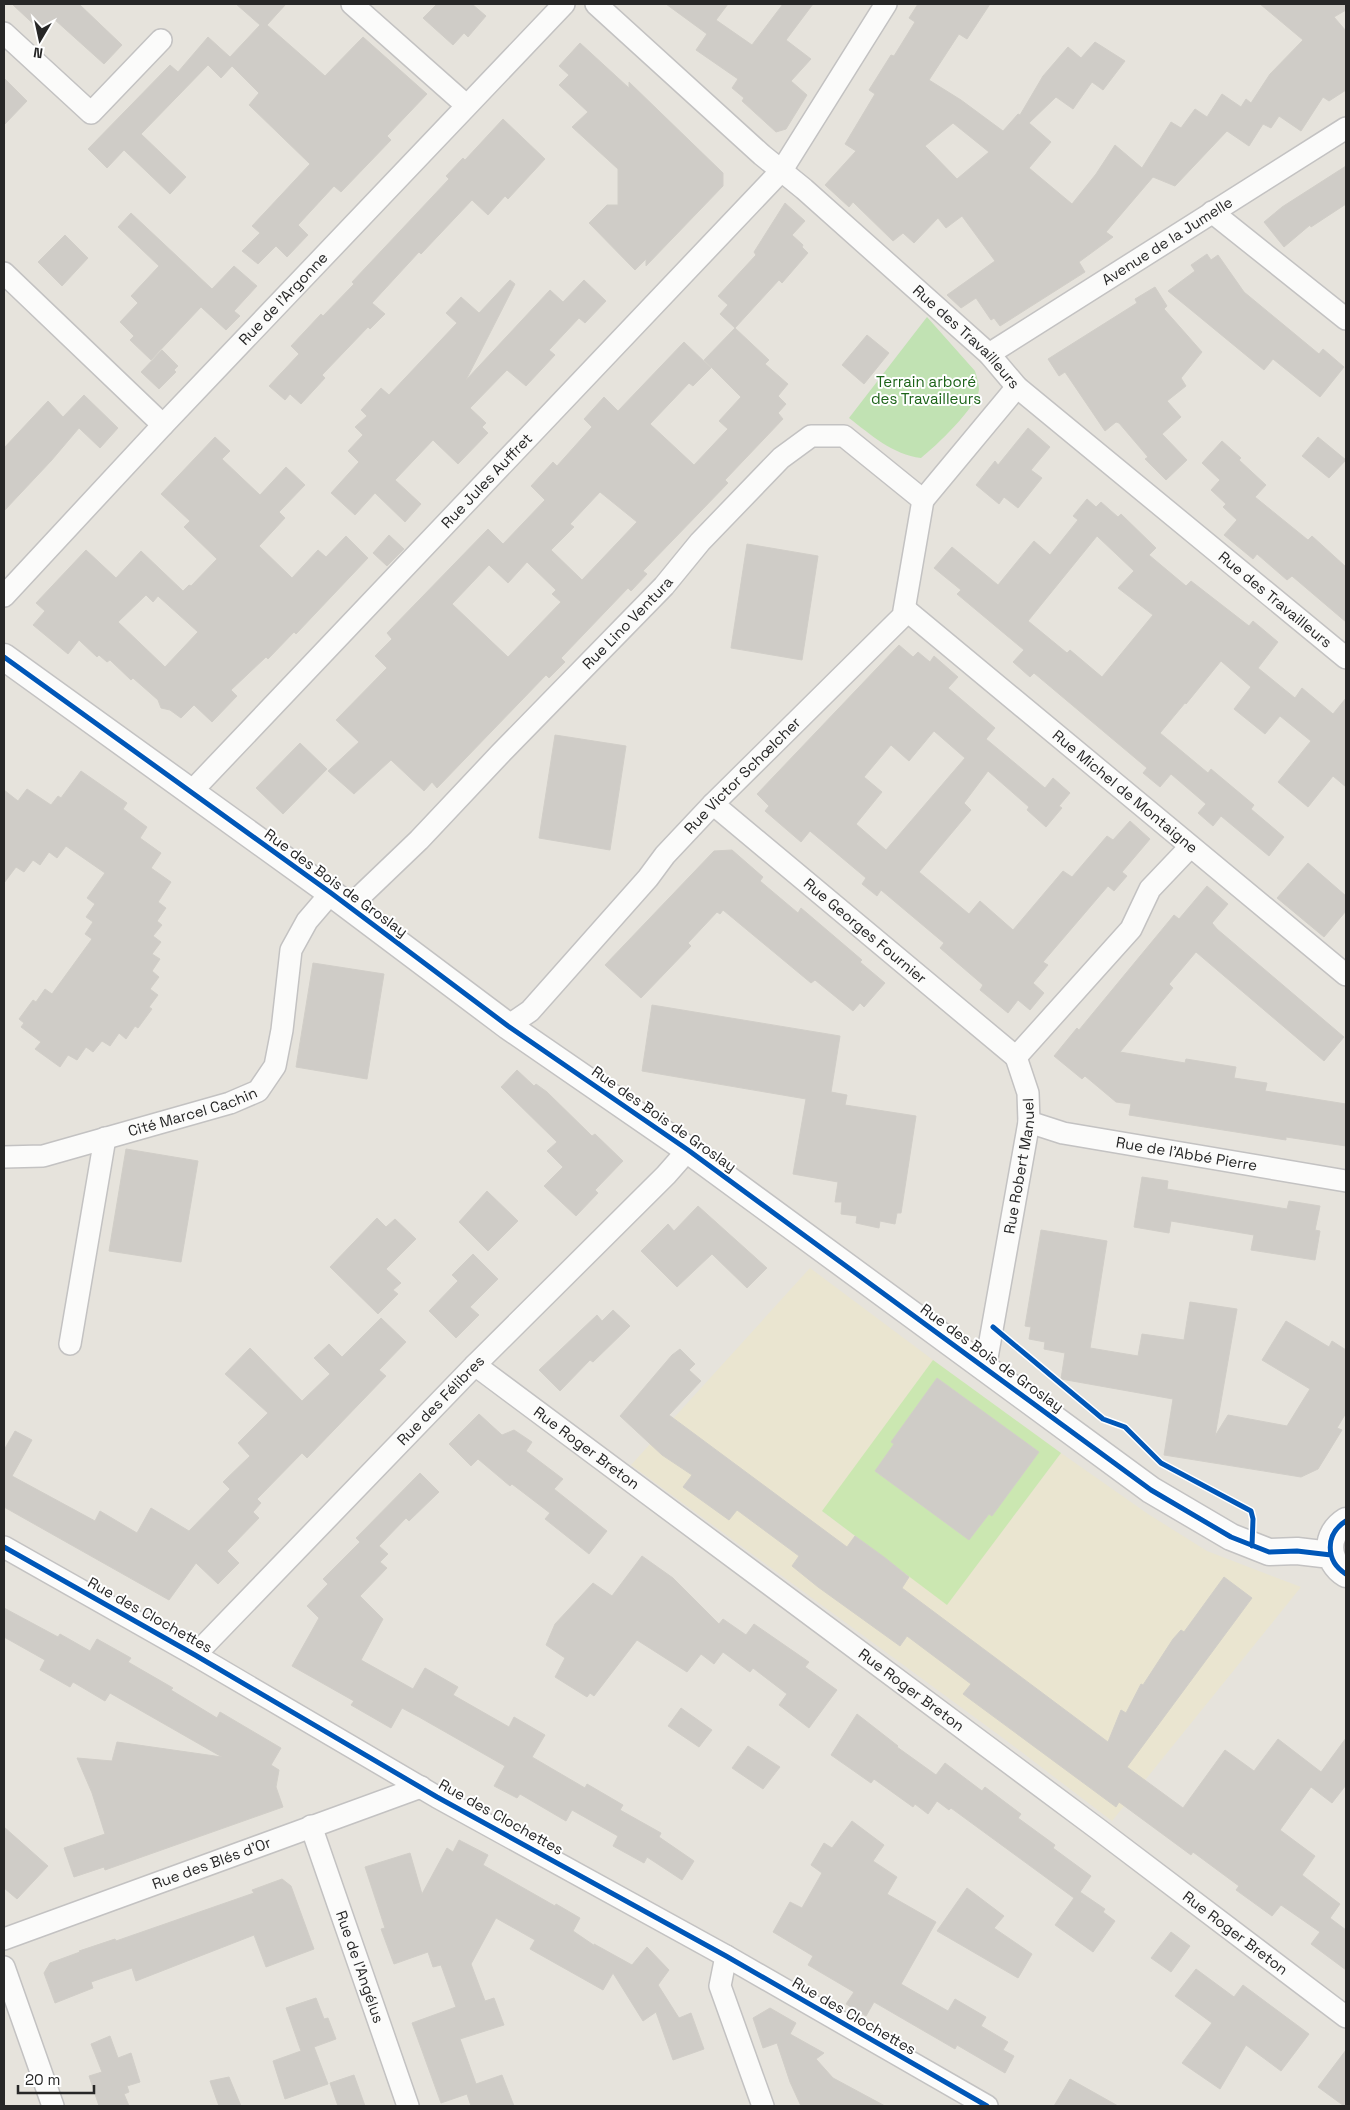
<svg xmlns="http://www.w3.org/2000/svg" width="1350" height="2110" viewBox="0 0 1350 2110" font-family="'Space Grotesk',sans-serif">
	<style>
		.education { fill: #eae5d0 }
		.green { fill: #c1e2b3 }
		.pitch { fill: #cbe7b1 }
		.building { fill: #cfccc7; stroke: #d1cec8; fill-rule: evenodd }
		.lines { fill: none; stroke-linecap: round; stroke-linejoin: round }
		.minor-casing { stroke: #c3c2c2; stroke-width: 24 }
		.tertiary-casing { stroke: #c3c2c2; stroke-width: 29 }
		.minor { stroke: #fbfbfa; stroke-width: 21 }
		.tertiary { stroke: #fbfbfa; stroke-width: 26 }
		.cycleway-casing { stroke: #fff; stroke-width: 8 }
		.cycleway { stroke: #0057b8; stroke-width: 5 }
		.labels { text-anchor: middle; stroke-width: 4; stroke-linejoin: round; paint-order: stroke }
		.street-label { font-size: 15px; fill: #272727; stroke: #fff }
		.park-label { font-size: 15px; fill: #1c6318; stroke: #fff }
	</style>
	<rect width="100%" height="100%" fill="#e6e3dc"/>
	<!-- education -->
	<path class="education" d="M810 1268 933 1360 823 1512 947 1604 1061 1453 1148 1514 1207 1551 1301 1587 1112 1821 1007 1741 631 1465Z"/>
	<!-- green -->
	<path class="green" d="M927 317 975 371C977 378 979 384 979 390 977 407 935 447 921 458 893 455 870 434 849 418Z"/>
	<!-- pitch -->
	<path class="pitch" d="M933 1360 1061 1453 947 1605 822 1511Z"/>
	<!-- building -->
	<path class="building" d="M12 4H79L122 45 104 64 54 19 42 32Z
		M236 4H286L267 25 325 76 363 37 427 94 387 136 391 140 341 192 334 186 298 225 308 235 287 257 276 246 258 264 242 251 260 233 252 226 310 164 249 105 259 93 232 66 221 78 208 65 141 134 186 177 170 194 124 150 107 168 88 149 170 65 178 72 208 37 230 57 260 25Z
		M437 4H472L486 16 468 37 464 33 453 45 423 18Z
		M666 4H728L716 20 752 45 783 4H813L786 40 811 59 791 81 807 95 786 129 776 132 742 101 744 98 732 88 738 79 696 50 707 34Z
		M918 4H990L967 39 959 34 929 80 961 100 1003 131 1018 114 1020 115 1043 76 1068 47 1081 58 1095 42 1125 61 1103 90 1092 82 1073 109 1056 97 1029 123 1051 142 1029 168 1072 204 1096 174 1115 145 1142 168 1171 122 1181 128 1195 109 1207 117 1222 94 1241 107 1246 99 1251 103 1270 74 1303 40 1260 4H1346V10L1334 17 1346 31V90L1329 101 1323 97 1301 131 1279 116 1271 128 1263 124 1249 146 1227 131 1175 186 1153 177 1106 232 1113 237 1079 262 1085 272 1000 326 994 318 991 320 976 298 961 308 947 295 995 261 962 216 946 228 938 218 914 243 903 233 893 241 853 202 849 207 825 185 856 151 845 144 875 94 869 90 891 55 894 56 915 22 909 18ZM953 123 989 152 957 179 925 146Z
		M580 43 629 88V82L723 173V186L646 266V259L635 270 589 223 607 205H618V169L572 127 588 112 559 85 569 75 559 66Z
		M4 78 27 101 4 125Z
		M503 119 545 159 508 199 505 196 488 215 472 200 421 254 419 252 372 303 385 314 370 329 368 327 322 375 325 378 301 404 290 394 285 400 269 386 299 354 291 346 321 314 323 316 354 284 352 282 449 179 446 176 463 158 465 160Z
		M1346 166V204L1311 227 1310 225 1284 247 1264 222 1282 207Z
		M785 203 805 221 792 235 803 245 802 247 808 253 782 283 779 280 735 328 720 314 728 305 718 296 756 255 754 252Z
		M131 213 212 289 234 266 257 286 234 311 240 316 226 330 201 307 151 360 130 340 134 336 120 322 138 303 131 296 159 266 118 227Z
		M65 235 88 258 62 286 38 262Z
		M1207 254 1211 260 1218 255 1244 292 1319 354 1323 349 1344 367 1320 397 1273 359 1264 370 1168 291 1195 271 1191 265Z
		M510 280 515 284 466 380 550 290 563 302 584 280 606 301 585 323 579 318 549 350 555 355 526 386 507 370 470 408 486 423 482 427 488 433 458 464 433 440 395 480 421 504 405 522 375 493 355 515 331 493 359 462 348 451 363 435 355 427 367 416 361 410 381 388 389 395 457 323 446 313 461 297 479 313Z
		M1155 287 1167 306 1164 309 1202 352 1181 378 1186 386 1167 401 1181 417 1162 434 1187 460 1166 480 1145 459 1148 457 1119 423 1116 422 1105 431 1065 372 1059 376 1048 359 1137 303 1135 299Z
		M735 328 769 360 765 364 788 384 778 396 786 404 778 413 783 419 725 480 728 483 643 571 647 574 631 591 628 588 561 658 565 662 549 678 546 675 437 788 432 782 424 791 391 760 354 794 328 771 359 742 336 720 387 668 375 656 392 639 387 633 488 529 503 544 545 500 531 486 553 462 557 466 592 427 584 419 604 397 618 411 684 342 711 368 693 386 689 383 650 424 694 465 728 429 719 421 741 397 704 360ZM600 492 637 522 582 580 551 550 574 527 570 524ZM527 562 556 590 552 594 561 602 508 657 452 604 489 565 508 583Z
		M867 335 889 353 864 384 842 365Z
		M162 350 178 366 174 370 176 372 159 389 141 372Z
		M84 395 118 428 100 448 79 428 51 461 4 511V448L48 401 63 417Z
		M1028 428 1050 447 1031 470 1042 478 1018 508 1004 497 999 504 976 485 995 461 998 465Z
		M215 437 230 451 222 459 260 495 286 467 305 485 279 512 285 518 259 546 292 578 318 550 326 557 346 536 368 558 296 634 294 632 268 659 266 657 231 690 237 696 212 722 194 705 181 718 170 710 161 708 158 700 133 678 131 680 110 660 107 662 99 655 97 657 79 640 68 654 33 625 45 611 36 603 86 550 116 578 141 551 183 591 189 585 191 586 217 559 184 527 190 521 161 494ZM146 595 153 602 158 596 198 632 165 667 118 622Z
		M1318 437 1346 460 1329 478 1302 456Z
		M1222 441 1241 458 1239 460 1266 485 1255 497 1308 540 1312 536 1346 567V622L1292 576 1287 580 1257 554 1253 559 1224 535 1237 520 1223 507 1226 504 1211 490 1220 480 1202 463Z
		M1087 499 1096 507 1101 502 1118 517 1121 514 1156 548 1149 555 1186 586 1191 581 1249 626 1253 621 1278 642 1258 668 1295 698 1302 688 1333 714 1346 698V787L1333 776 1308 807 1278 782 1311 741 1280 716 1265 734 1234 709 1251 687 1221 661 1186 704 1185 703 1160 733 1208 773 1211 769 1254 805 1251 809 1284 837 1269 856 1221 816 1213 826 1198 813 1206 804 1171 774 1160 787 1143 773 1147 768 1034 673 1030 677 1013 662 1024 650 957 594 961 590 934 568 952 547 998 585 1034 541 1050 555 1078 520 1073 516ZM1097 536 1134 571 1118 588 1153 615 1102 677 1070 650 1067 653 1028 621Z
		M389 535 404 549 387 566 373 553Z
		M747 544 818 556 802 660 731 648Z
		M899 645 913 657 918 652 930 662 934 656 958 677 948 688 995 728 986 739 1045 788 1053 778 1070 793 1059 806 1062 808 1046 827 1027 810 1029 807 988 771 964 803 971 810 919 872 969 914 980 901 1013 930 1063 871 1072 877 1107 836 1113 840 1130 821 1150 839 1122 872 1127 876 1114 891 1108 886 1043 962 1048 965 1033 983 1044 993 1030 1010 1018 1000 1008 1013 980 990 983 985 940 948 944 943 881 890 877 896 862 884 866 878 810 831 801 842 765 811 769 806 757 794ZM934 731 965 758 886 850 856 824 882 792 864 777 891 745 909 761Z
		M555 735 626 746 610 850 539 838Z
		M300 743 327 769 283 814 256 788Z
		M81 771 127 803 123 809 147 827 140 838 161 853 151 868 171 882 158 902 166 908 157 921 162 925 153 936 161 942 152 954 160 959 152 971 159 977 150 989 158 995 149 1007 152 1009 138 1028 135 1026 126 1039 119 1033 110 1046 102 1041 93 1052 86 1047 77 1060 68 1055 60 1067 35 1049 41 1042 21 1027 24 1023 19 1019 33 1000 36 1002 45 989 52 994 92 939 85 934 93 922 86 917 95 904 87 898 105 873 66 846 57 858 49 852 40 865 33 860 24 872 16 867 4 883V790L18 801 27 789 51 805 58 796 61 798Z
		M732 850 763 877 760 881 798 913 801 908 862 960 860 962 885 983 864 1007 860 1003 853 1011 815 980 811 983 723 910 720 914 717 912 688 943 691 946 641 998 605 965 714 851Z
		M1308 863 1346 896V911L1324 937 1277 898Z
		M1207 886 1228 904 1212 923 1217 929 1344 1037 1324 1061 1196 952 1169 984 1173 988 1120 1052 1185 1063 1186 1059 1236 1067 1234 1078 1267 1083 1265 1091 1346 1104V1146L1286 1137V1140L1129 1115 1131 1104 1116 1102 1085 1076 1082 1079 1054 1056 1077 1028 1079 1030 1174 915 1179 919Z
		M313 963 384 974 367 1079 296 1067Z
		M652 1005 840 1036 831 1092 847 1095 845 1105 916 1116 901 1213H897L895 1224 880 1221 879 1228 856 1223 857 1216 841 1214 842 1202H835L838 1182 793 1174 806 1099 642 1071Z
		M517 1070 534 1086 536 1084 547 1092 592 1136 595 1134 623 1161 595 1190 598 1193 576 1216 544 1186 563 1167 547 1151 557 1142 501 1087Z
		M126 1149 198 1161 181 1262 109 1251Z
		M1142 1177 1168 1181 1167 1189 1287 1209 1289 1201 1320 1206 1315 1230 1320 1231 1315 1260 1251 1250 1254 1235 1171 1221 1169 1233 1134 1227Z
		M487 1191 518 1221 488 1251 459 1222Z
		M698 1206 767 1268 747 1288 712 1254 677 1287 641 1251 668 1224 674 1231Z
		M377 1218 386 1227 395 1219 416 1239 386 1269 401 1283 393 1290 398 1294 378 1314 330 1267Z
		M1041 1230 1107 1241 1090 1348 1138 1356 1142 1334 1184 1340 1190 1302 1237 1309 1215 1436 1228 1415 1287 1426 1310 1389 1262 1360 1286 1321 1329 1347 1332 1341 1346 1350V1413L1337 1428 1342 1430 1318 1469 1301 1477 1164 1455 1173 1399 1061 1379 1065 1353 1044 1349 1045 1342 1029 1339 1031 1327 1025 1326Z
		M473 1254 498 1279 470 1307 479 1315 456 1338 429 1311 458 1281 452 1275Z
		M613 1310 630 1326 593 1362 590 1360 560 1391 539 1370 597 1315 602 1321Z
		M381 1318 406 1342 379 1370 386 1376 307 1458 302 1453 257 1499 261 1503 253 1512 259 1518 227 1551 239 1563 218 1584 196 1563 169 1600 4 1507V1450L15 1431 32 1440 12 1476 95 1521 100 1511 137 1533 151 1508 189 1531 230 1489 223 1482 250 1456 238 1443 268 1413 225 1374 250 1348 302 1401 330 1374 314 1358 329 1344 342 1357Z
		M680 1349 695 1364 689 1370 701 1381 669 1415 847 1547 855 1536 884 1557 909 1577 902 1588 1108 1742 1121 1710 1126 1713 1141 1684 1143 1685 1173 1639 1181 1630 1184 1632 1224 1577 1252 1598 1127 1767 1183 1808 1225 1750 1254 1771 1278 1739 1321 1772 1346 1738V1785L1332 1803 1311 1787 1280 1830 1315 1856 1302 1875 1340 1904 1330 1918 1346 1930V1970L1311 1944 1320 1932 1281 1905 1272 1916 1236 1890 1239 1886 1193 1852 1191 1855 1119 1802 1116 1807 963 1694 971 1684 907 1636 900 1646 818 1587 792 1566 799 1556 737 1510 729 1520 683 1487 692 1475 662 1455 620 1416 672 1355Z
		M937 1378 1039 1452 992 1516 989 1514 969 1540 875 1471 894 1444 891 1442Z
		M479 1414 502 1435 514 1430 532 1442 526 1451 563 1479 554 1489 607 1531 589 1554 545 1519 550 1513 512 1484 510 1486 478 1459 471 1466 449 1444Z
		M420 1473 439 1492 409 1521 406 1518 379 1546 388 1554 380 1562 387 1568 360 1596 383 1619 361 1660 413 1689 425 1668 458 1687 453 1695 509 1727 514 1717 545 1735 532 1757 585 1788 587 1784 623 1805 620 1810 661 1833 659 1837 694 1861 682 1880 647 1857 644 1863 613 1846 618 1836 572 1810 566 1821 520 1794 517 1798 494 1786 505 1766 419 1717 402 1708 391 1728 351 1705 354 1701 292 1666 319 1618 307 1606 328 1584 323 1579 360 1542 356 1538Z
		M642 1556 673 1578 719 1624 723 1619 746 1635 754 1624 809 1662 805 1667 837 1690 809 1728 779 1705 787 1694 753 1668 750 1672 723 1652 714 1664 701 1654 687 1672 637 1640 594 1696 590 1693 587 1697 555 1677 565 1658 546 1645 555 1624 593 1583 612 1596Z
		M4 1608 58 1637 60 1634 90 1651 97 1639 131 1658 128 1662 173 1688 171 1690 217 1718 220 1712 281 1748 271 1765 279 1770 276 1787 283 1807 105 1870 104 1867 74 1877 64 1848 105 1834 92 1793 77 1758 112 1761 117 1742 222 1757 110 1693 105 1701 73 1682 70 1687 40 1670 45 1660 4 1637Z
		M681 1708 712 1730 699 1747 668 1726Z
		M857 1714 898 1746 897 1747 936 1775 945 1763 982 1791 985 1787 1021 1814 1018 1818 1055 1845 1053 1848 1091 1876 1080 1892 1105 1909 1103 1912 1115 1921 1093 1952 1055 1925 1074 1898 951 1808 949 1810 937 1801 928 1814 915 1804 913 1807 874 1779 871 1783 831 1755Z
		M748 1746 780 1767 763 1789 732 1768Z
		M852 1821 884 1845 873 1861 897 1877 887 1894 936 1922 901 1984 948 2011 955 1999 986 2017 981 2026 1008 2042 1003 2050 1014 2056 1005 2073 957 2045 955 2049 874 2002 866 2016 846 2004 854 1992 808 1965 813 1956 773 1932 790 1902 802 1908 822 1873 811 1865 824 1843 832 1848Z
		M4 1827 48 1866 17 1899 4 1888Z
		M459 1840 488 1855 483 1865 555 1906 556 1904 580 1918 573 1931 595 1946 594 1944 632 1965 647 1947 669 1970 658 1985 679 2018 691 2013 704 2049 673 2060 656 2012 643 2021 613 1973 603 1990 530 1949 535 1940 496 1918 471 1964 485 2001 494 1998 504 2025 460 2039 476 2084 502 2075 514 2106H471L467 2094 441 2103 412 2023 456 2007 441 1965 433 1967 428 1952 394 1964 381 1929 385 1928 365 1867 410 1853 422 1894 447 1848 453 1852Z
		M282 1879 291 1886 314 1949 266 1967 254 1935 136 1981 132 1968 91 1982 93 1988 55 2003 44 1973 50 1963 80 1952 79 1951 115 1939 116 1941 254 1893 252 1890Z
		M967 1888 1004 1916 994 1928 1032 1954 1018 1978 937 1931Z
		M1171 1932 1190 1946 1171 1972 1151 1958Z
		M1196 1969 1234 1997 1243 1985 1309 2034 1281 2071 1246 2045 1220 2089 1182 2063 1212 2023 1175 1996Z
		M316 1998 324 2019 328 2018 336 2039 314 2047 328 2084 285 2099 273 2061 301 2051 286 2008Z
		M770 2008 796 2023 790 2034 824 2053 816 2059 833 2078 885 2106H801L790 2082 777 2043 763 2048 753 2018Z
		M110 2036 118 2058 131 2053 140 2082 127 2086 129 2092 124 2094 129 2106H99L89 2076 102 2072 91 2044Z
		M1346 2050V2106H1344L1318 2087Z
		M354 2075 365 2106H338L330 2083Z
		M229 2077 241 2106H219L210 2081Z
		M1070 2079 1118 2106H1054Z"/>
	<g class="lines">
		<defs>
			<g id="minor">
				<path d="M352 4 466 105"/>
				<path id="s1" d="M596 4 762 155 804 189 989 354 1017 387 1346 658"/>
				<path d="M4 33 91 113 161 40"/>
				<path d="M1212 212 1346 319"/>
				<path d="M4 273 163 425"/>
				<path id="s2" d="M989 354 1346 128"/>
				<path d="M923 500 1017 387"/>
				<path id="s3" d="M4 596 163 425 564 4"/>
				<path id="s4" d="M905 609 1346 975"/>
				<path id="s5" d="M192 791 782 170 886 4"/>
				<path id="s6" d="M713 804 1016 1057"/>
				<path id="s7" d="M349 907 419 840 500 754 664 586 700 542 781 458 811 436H844L923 500"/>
				<path id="s8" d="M508 1026 530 1011 648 878 665 855 713 804 903 616 923 500"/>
				<path d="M1016 1057 1131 929 1150 889 1190 847"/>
				<path id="s9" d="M1029 1122 1063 1133 1346 1181"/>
				<path id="s10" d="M4 1157 43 1156 230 1103 258 1091 275 1066 282 1030 291 950 307 921 331 893"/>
				<path d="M70 1344 105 1138"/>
				<path id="s11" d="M475 1365 1098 1829 1346 2017"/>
				<path id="s12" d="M985 1369 1029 1122 1028 1093 1016 1057"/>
				<path d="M4 1547 195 1655 437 1797 726 1956 987 2106"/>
				<path id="s13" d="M195 1655 475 1365 666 1175 688 1150"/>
				<path id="s14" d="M311 1826 408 2106"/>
				<path id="s15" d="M4 1939 421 1787"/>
				<path d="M726 1956 720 1986 763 2106"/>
				<path d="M4 1967 53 2106"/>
			</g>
			<path id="tertiary" d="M4 657 331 893 508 1026 688 1150 1151 1490 1231 1537 1269 1552 1297 1551 1331 1555
				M1346 1521C1325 1534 1325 1561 1346 1574"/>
		</defs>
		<!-- minor casing -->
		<use href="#minor" class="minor-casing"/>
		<!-- tertiary casing -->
		<use href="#tertiary" class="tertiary-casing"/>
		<!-- minor -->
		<use href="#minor" class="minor"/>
		<!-- tertiary -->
		<use href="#tertiary" class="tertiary"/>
		<defs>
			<path id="cycleway" d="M4 657 331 893 508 1026 688 1150 1151 1490 1231 1537 1269 1552 1297 1551 1331 1555
				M993 1327 1103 1419 1125 1427 1161 1463 1251 1511 1253 1519 1252 1546
				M1346 1521C1325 1534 1325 1561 1346 1574
				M4 1547 195 1655 437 1797 726 1956 987 2106"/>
		</defs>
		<!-- cycleway casing -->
		<use href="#cycleway" class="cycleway-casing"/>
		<!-- cycleway -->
		<use href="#cycleway" class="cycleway"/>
	</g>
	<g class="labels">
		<!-- street labels -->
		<g class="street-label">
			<text dy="5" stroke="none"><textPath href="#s2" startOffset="211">Avenue de la Jumelle</textPath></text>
			<text dy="5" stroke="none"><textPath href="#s3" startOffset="408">Rue de l'Argonne</textPath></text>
			<text dy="5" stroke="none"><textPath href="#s1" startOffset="498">Rue des Travailleurs</textPath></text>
			<text dy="5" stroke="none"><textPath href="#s5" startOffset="428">Rue Jules Auffret</textPath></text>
			<text dy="5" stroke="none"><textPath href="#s1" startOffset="904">Rue des Travailleurs</textPath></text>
			<text dy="5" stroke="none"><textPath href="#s7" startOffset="398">Rue Lino Ventura</textPath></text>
			<text dy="5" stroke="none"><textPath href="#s8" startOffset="344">Rue Victor Schœlcher</textPath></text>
			<text dy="5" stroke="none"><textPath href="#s4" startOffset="286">Rue Michel de Montaigne</textPath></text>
			<text transform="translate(336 883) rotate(36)" y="5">Rue des Bois de Groslay</text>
			<text dy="5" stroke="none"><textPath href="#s6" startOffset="198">Rue Georges Fournier</textPath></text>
			<text dy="5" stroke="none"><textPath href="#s10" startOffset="195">Cité Marcel Cachin</textPath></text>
			<text transform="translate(664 1119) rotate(35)" y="5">Rue des Bois de Groslay</text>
			<text dy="5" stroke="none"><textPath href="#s9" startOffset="161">Rue de l'Abbé Pierre</textPath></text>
			<text dy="5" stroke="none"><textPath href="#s12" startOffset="206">Rue Robert Manuel</textPath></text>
			<text transform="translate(992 1358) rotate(36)" y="5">Rue des Bois de Groslay</text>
			<text dy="5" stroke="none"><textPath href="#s13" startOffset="354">Rue des Félibres</textPath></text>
			<text dy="5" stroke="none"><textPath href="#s11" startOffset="139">Rue Roger Breton</textPath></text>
			<text transform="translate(150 1615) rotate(29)" y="5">Rue des Clochettes</text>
			<text dy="5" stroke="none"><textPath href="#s11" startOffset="544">Rue Roger Breton</textPath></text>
			<text transform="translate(501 1817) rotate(29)" y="5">Rue des Clochettes</text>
			<text dy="5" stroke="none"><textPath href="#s15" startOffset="221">Rue des Blés d'Or</textPath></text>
			<text dy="5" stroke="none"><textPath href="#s11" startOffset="949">Rue Roger Breton</textPath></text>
			<text dy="5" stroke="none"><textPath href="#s14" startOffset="149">Rue de l'Angélus</textPath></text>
			<text transform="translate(854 2016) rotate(30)" y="5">Rue des Clochettes</text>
		</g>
		<!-- park labels -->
		<g class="park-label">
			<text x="926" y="387">Terrain arboré<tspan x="926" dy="17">des Travailleurs</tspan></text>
		</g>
	</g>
	<!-- border -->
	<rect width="1350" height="2110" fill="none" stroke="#272727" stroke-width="10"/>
	<!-- north arrow -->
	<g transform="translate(40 40) rotate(189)" stroke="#ffffff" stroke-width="4" paint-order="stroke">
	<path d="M0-4L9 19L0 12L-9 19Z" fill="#272727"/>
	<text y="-8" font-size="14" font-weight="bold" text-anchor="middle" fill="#272727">N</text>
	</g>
	<!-- scale -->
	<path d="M18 2085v8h76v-8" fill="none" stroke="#272727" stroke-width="2.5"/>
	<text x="25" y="2085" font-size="15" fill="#272727" stroke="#ffffff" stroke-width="4" paint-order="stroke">20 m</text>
</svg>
